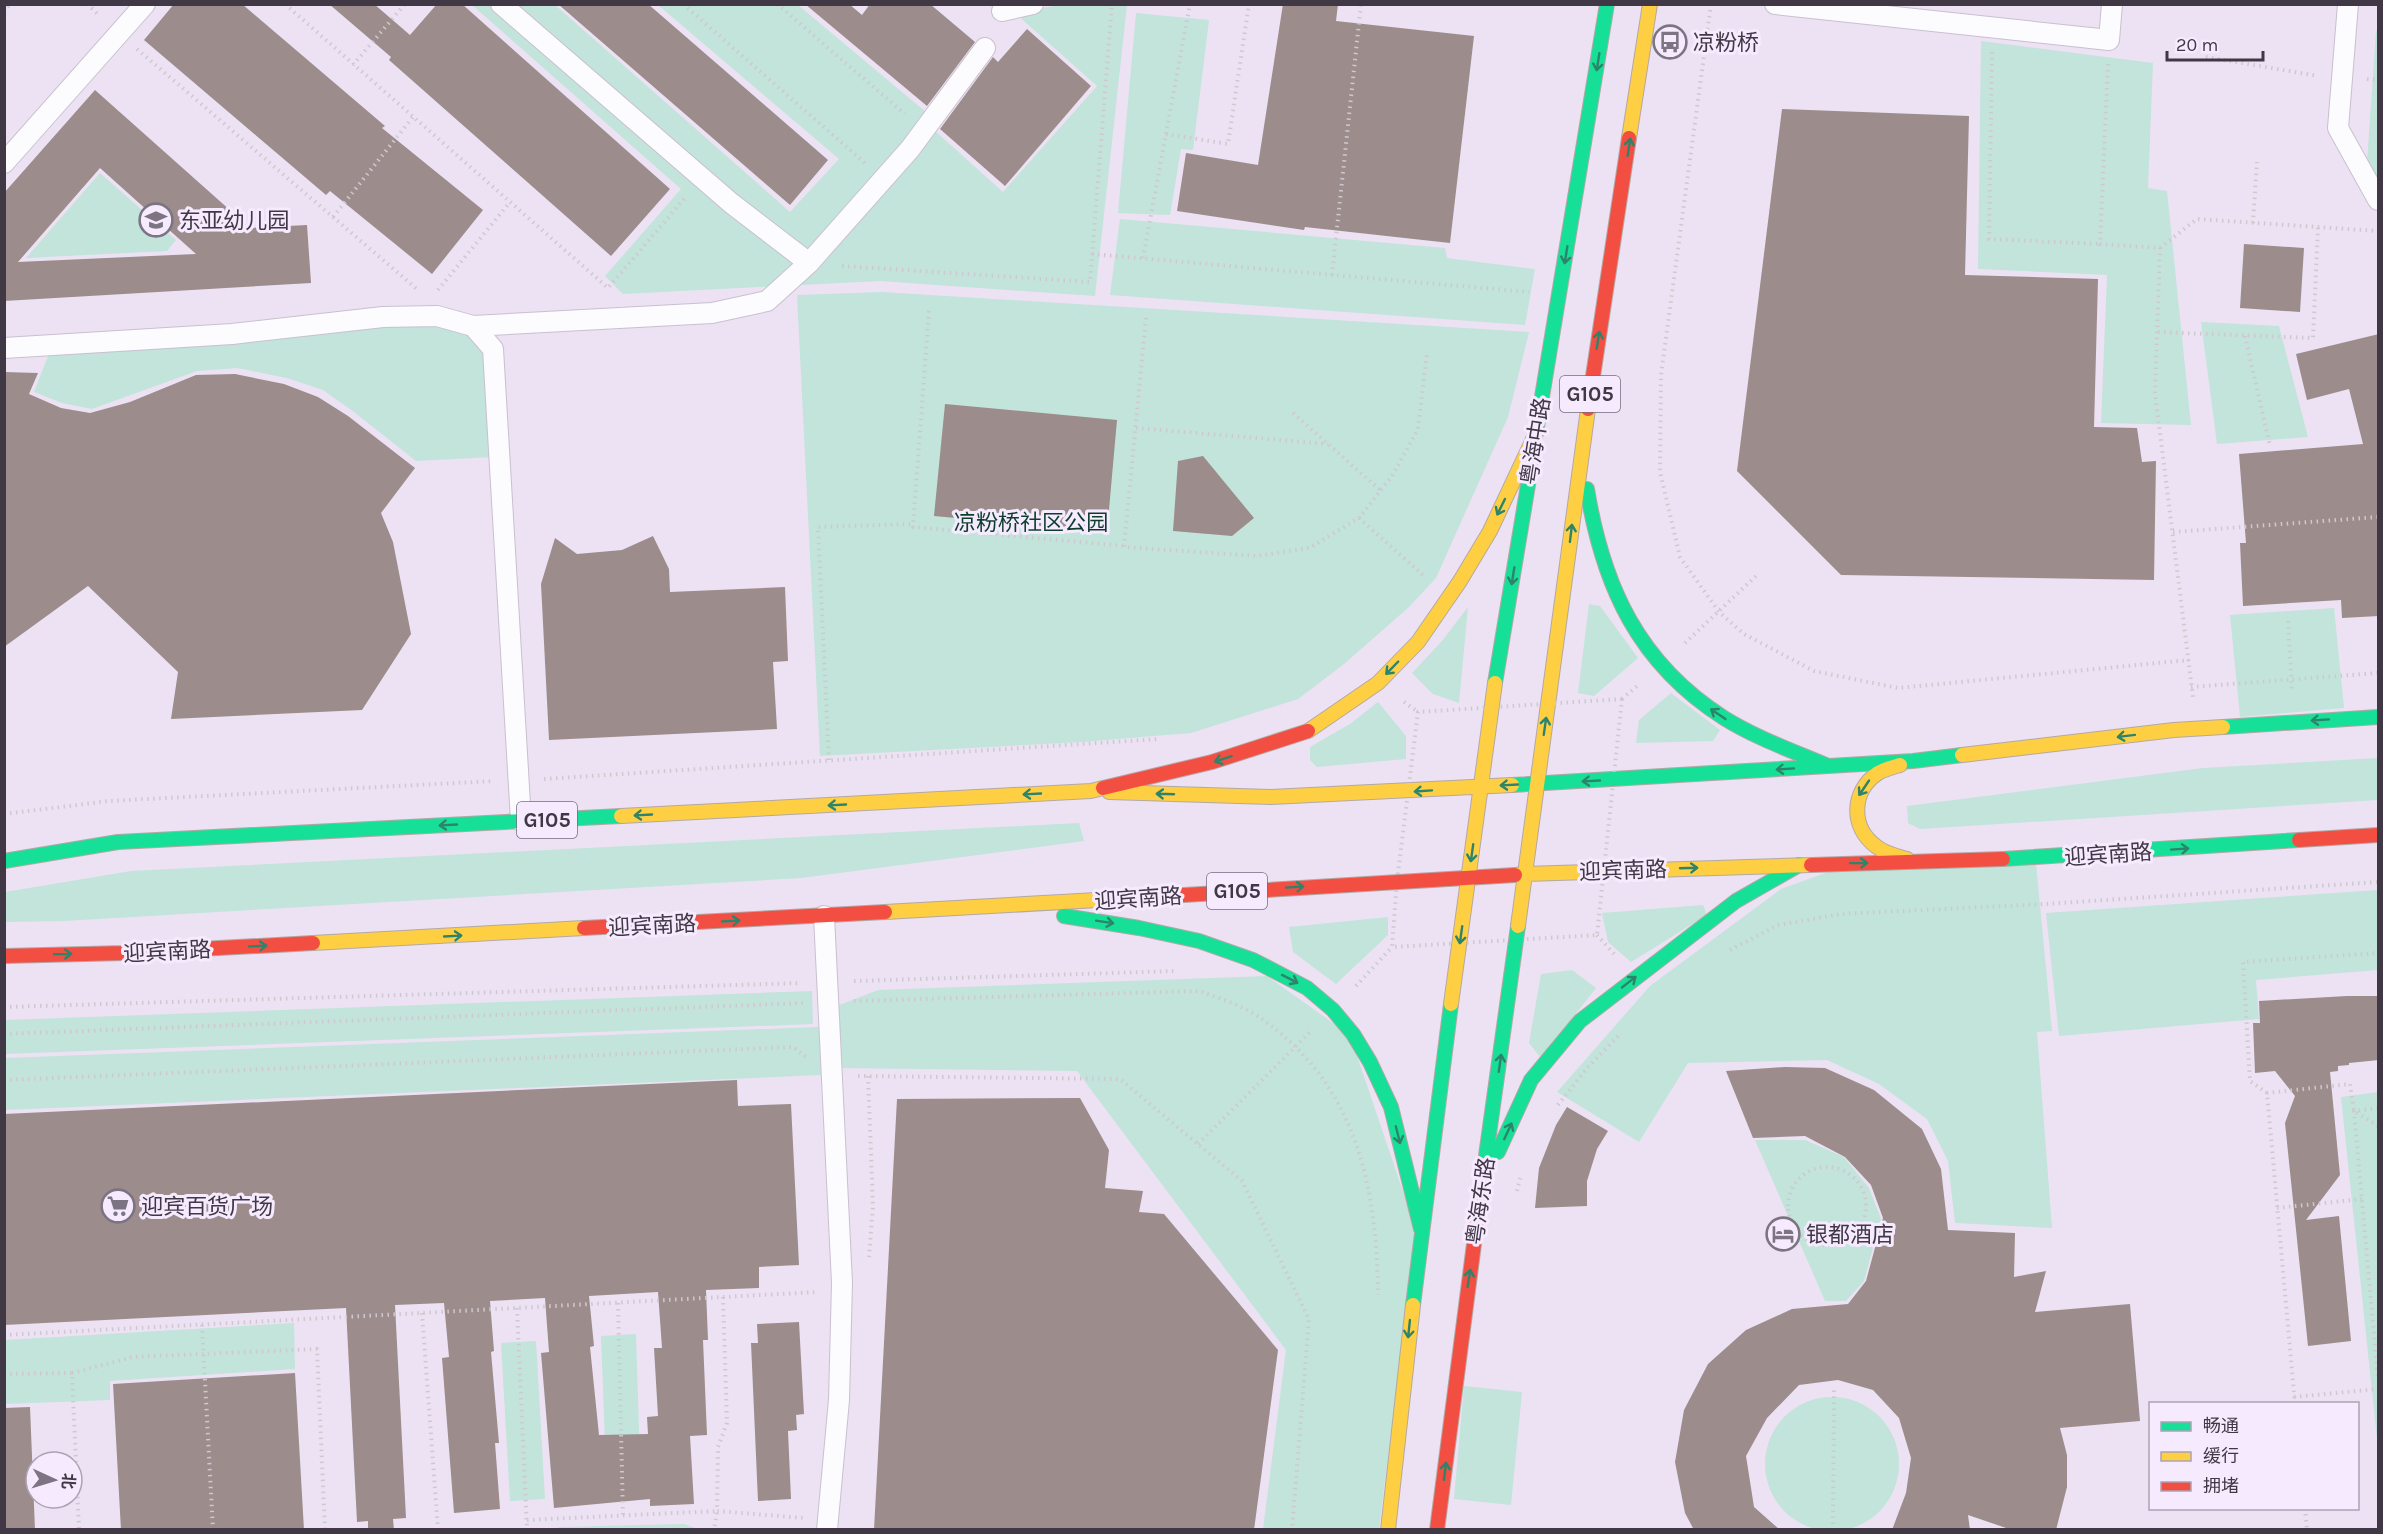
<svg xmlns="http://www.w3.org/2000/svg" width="2383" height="1534" viewBox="0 0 2383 1534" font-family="Karla,'Noto Sans SC',sans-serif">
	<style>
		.green { fill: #c2e4da }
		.building { fill: #9c8c8c; fill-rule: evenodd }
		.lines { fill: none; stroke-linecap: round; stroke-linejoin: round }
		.lane-casing { stroke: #c9c0cf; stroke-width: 22 }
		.fast-casing { stroke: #b4a8a5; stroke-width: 16 }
		.slow-casing { stroke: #b4a8a5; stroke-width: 16 }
		.jam-casing { stroke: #b4a8a5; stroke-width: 16 }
		.path { stroke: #cec9cf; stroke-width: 4; stroke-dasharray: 1.5 4.5; stroke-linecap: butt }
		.lane { stroke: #fcfbfd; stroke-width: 20 }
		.fast { stroke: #16e098; stroke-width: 14 }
		.slow { stroke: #ffcf43; stroke-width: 14 }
		.jam { stroke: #f24e42; stroke-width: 14 }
		.oneway { stroke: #2d846a }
		.labels { text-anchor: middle; stroke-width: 6; stroke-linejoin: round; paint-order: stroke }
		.shield { fill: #f6eafe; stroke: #776d7c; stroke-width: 1.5 }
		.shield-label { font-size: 21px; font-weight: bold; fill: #403845 }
		.poi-label { font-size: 22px; fill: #403845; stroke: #f6eafe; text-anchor: start }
		.street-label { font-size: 22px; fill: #403845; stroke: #f6eafe }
		.park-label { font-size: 22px; fill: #0d3e2c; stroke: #f6eafe }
	</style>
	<rect width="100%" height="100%" fill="#ece2f3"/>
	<!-- green -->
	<path class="green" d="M472 5H555L790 212 839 159 658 5H798L939 123 934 130 1003 192 1097 86 1015 13 1060 5H1127L1095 296 880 281 623 294 605 276 681 189Z
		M1136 13 1209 20 1193 150 1181 149 1170 215 1118 213Z
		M2376 31H2378V184L2367 163Z
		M1981 41 2153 63 2148 188 2167 191 2191 425 2101 423 2107 275 1978 269Z
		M100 173 176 240 167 251 26 258Z
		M1120 219 1445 248 1447 258 1535 269 1525 325 1110 295Z
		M882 292 1529 332 1508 417 1436 578 1409 607 1344 664 1298 699 1191 733 1081 742 820 756 797 295Z
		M2201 322 2279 326 2308 437 2217 444Z
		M381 324H432L472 332 486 350 492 457 416 461 354 412 323 390 287 378 237 368 197 371 92 409 62 403 34 392 50 351Z
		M1589 604 1600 606 1638 658 1594 696 1578 693Z
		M1468 607 1459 703 1433 694 1412 673 1442 641Z
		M2334 608 2344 708 2240 717 2230 615Z
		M1671 693 1720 730 1713 741 1636 743 1639 720Z
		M1378 702 1406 736V759L1317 767 1310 760V747L1350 724Z
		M2378 758V800L1920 829 1908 823 1907 806 2203 768Z
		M1079 823 1084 841 801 878 63 921 5 922V892L131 871Z
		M2036 864 2052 1031 2037 1032 2052 1228 1955 1223 1948 1161 1927 1119 1879 1084 1827 1060 1688 1063 1639 1142 1557 1092 1650 986 1781 889 1839 868Z
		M2378 890V970L2256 980 2259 1019 2059 1036 2046 913Z
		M1703 905 1707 915 1631 962 1608 942 1602 913Z
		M1388 917V935L1336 984 1293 952 1289 927Z
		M1572 970 1596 988 1541 1058 1529 1043 1541 974Z
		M1267 976 1350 1035 1416 1230 1379 1529H1263L1286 1350 1077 1071 837 1068V1006L878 990Z
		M812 991 813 1024 5 1054V1020Z
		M819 1027 821 1075 5 1110V1058Z
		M2378 1092V1448L2341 1097Z
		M1755 1140H1805L1844 1157 1869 1188 1881 1219 1864 1281 1846 1301H1825Z
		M294 1323 295 1369 110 1381V1400L5 1404V1340Z
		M636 1334 641 1493 607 1494 601 1336Z
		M536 1341 545 1499 510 1501 501 1343Z
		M1464 1386 1522 1392 1511 1505 1454 1499Z
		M1765 1464a67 67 0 1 1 134 0a67 67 0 1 1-134 0Z
		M684 1524 698 1529H556L559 1527Z"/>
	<!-- building -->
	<path class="building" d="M174 4H242L385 126 382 128 483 210 432 274 330 191 326 195 144 40Z
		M329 4H374L410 35 437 4H462L670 189 611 256 389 60 391 57Z
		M558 4H648L828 160 790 205Z
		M805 4H849L862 15 870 4H930L975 42 927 106Z
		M1283 4H1338L1336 21 1474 36 1450 243 1305 227 1304 230 1177 211 1186 153 1258 165Z
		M1027 29 1091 86 1005 186 940 129 993 57 998 62Z
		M95 90 250 228 307 225 311 283 4 301V193ZM100 168 196 254 18 262Z
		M1782 109 1969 116 1965 275 2098 279 2094 427 2137 428 2142 462 2156 461 2154 580 1841 575 1737 471Z
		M2244 244 2304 248 2300 312 2240 308Z
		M2379 334V616L2342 618 2341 600 2243 606 2240 543H2246L2239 454 2363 444 2349 389 2307 400 2296 354Z
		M4 372 38 373 29 394 61 408 90 413 130 402 196 375 235 374 284 384 318 397 348 416 415 468 381 513 393 542 411 634 362 710 171 719 178 672 88 586 4 647Z
		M945 404 1117 420 1107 532 934 516Z
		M1203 456 1254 518 1232 536 1173 531 1178 461Z
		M653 536 669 569 670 592 785 587 788 661 773 662 777 729 549 740 541 584 555 538 577 554 622 550Z
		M2347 996H2379V1060L2349 1063V1065L2338 1066V1071L2330 1072 2340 1175 2306 1220 2339 1216 2351 1341 2308 1346 2285 1123 2295 1096 2275 1071 2255 1073 2253 1023H2260L2259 1001Z
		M1785 1067 1825 1068 1874 1090 1922 1129 1941 1169 1948 1230 2015 1233 2014 1277 2046 1271 2035 1312 2130 1304 2140 1421 2060 1428 2067 1455V1487L2056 1530H2012L1968 1515 1970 1530H1892L1906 1493 1911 1458 1899 1418 1873 1390 1838 1380 1799 1385 1767 1418 1746 1456 1754 1507 1780 1530H1694L1685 1513 1675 1462 1684 1410 1708 1364 1746 1330 1792 1309 1848 1304 1866 1281 1883 1218 1871 1185 1845 1157 1805 1136 1753 1138 1726 1071Z
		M737 1080 738 1106 791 1104 799 1265 759 1267V1288L706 1290 708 1340H703L707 1435 690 1436 694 1504 650 1506V1499L554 1508 541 1353 549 1352 545 1298 490 1301 494 1351 491 1352 499 1443H495L500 1509 454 1513 442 1358 449 1357 444 1303 395 1305 406 1518 393 1519 394 1530H368V1521L357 1522 346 1308 4 1325V1114ZM658 1292 662 1348H654L658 1416 647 1417 648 1434 599 1435 590 1347 594 1346 589 1296Z
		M1080 1098 1109 1150 1105 1188 1143 1191 1139 1212 1164 1214 1278 1350 1254 1530H874L897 1099Z
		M1567 1107 1608 1131 1597 1149 1587 1181V1206L1535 1208 1539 1168 1556 1125Z
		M799 1322 804 1414 796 1415 797 1430 788 1431 791 1499 758 1501 751 1343H758L757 1324Z
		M295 1373 304 1530H121L113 1384Z
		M30 1407 35 1530H4V1408Z"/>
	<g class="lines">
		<defs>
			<path id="lane" d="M501 4 731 203 809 263
				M1775 4 2109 40 2112 4
				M2348 4 2338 128 2378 200
				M1002 11 1033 4
				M4 163 145 4
				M473 326 493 349 521 821
				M4 348 232 334 383 317 437 316 473 326 712 313 767 301 809 263 910 149 985 48
				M824 916 842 1283 839 1400 827 1530"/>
			<path id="fast" d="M1536 433 1607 4
				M1587 489C1603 586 1638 663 1724 718 1756 738 1793 751 1828 766
				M1495 683 1534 449
				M2223 727 2378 717
				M1512 785 1913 761 1962 755
				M2003 859 2299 840
				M4 861 118 842 621 816
				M1064 916 1139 928 1199 941 1253 960 1307 988 1333 1010 1353 1034 1370 1062 1391 1107 1421 1229
				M1498 1152 1531 1080 1580 1021 1736 901 1799 865
				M1478 1213 1518 926
				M1413 1305 1451 1004"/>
			<path id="slow" d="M1629 138 1650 4
				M1308 731 1378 683 1418 642 1460 581 1490 531 1536 433
				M1962 755 2174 730 2223 727
				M1900 765C1893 767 1885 769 1878 773 1851 791 1850 828 1877 847 1886 854 1897 856 1907 859
				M1109 792 1271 797 1512 785
				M621 816 1091 791 1103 788
				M1515 875 1525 874 1588 409
				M885 912 1151 897
				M1518 926 1525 874 1811 865
				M313 943 584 928
				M1451 1004 1495 683
				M1388 1530 1413 1305"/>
			<path id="jam" d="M1588 409 1629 138
				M1103 788 1212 762 1308 731
				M2299 840 2378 835
				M1811 865 2003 859
				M1151 897 1515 875
				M584 928 885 912
				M4 956 125 953 313 943
				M1437 1530 1478 1213"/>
		</defs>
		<!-- lane casing -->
		<use href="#lane" class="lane-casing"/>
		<!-- fast casing -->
		<use href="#fast" class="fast-casing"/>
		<!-- slow casing -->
		<use href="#slow" class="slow-casing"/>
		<!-- jam casing -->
		<use href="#jam" class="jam-casing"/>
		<!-- path -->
		<path class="path" d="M87 4 100 16
			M285 4 608 288 685 198
			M683 4 865 163
			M777 4 905 114
			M1711 4 1661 375 1660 472 1680 557 1719 612 1744 634 1814 671 1898 688 2189 660
			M4 12 10 4
			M137 49 418 290
			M1992 52 1989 239 2100 244
			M2206 57 2318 76
			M2108 64 2100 244 2160 248 2155 393 2193 697
			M353 65 405 4
			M2367 79 2378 80
			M1166 134 1228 144 1249 4
			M333 217 413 117
			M2253 223 2257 162
			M2160 248 2197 219 2378 231
			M1092 254 1529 292
			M1143 258 1190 4
			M842 266 1090 282 1112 4
			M1332 275 1361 4
			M438 290 510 202
			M929 311 913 527 1124 546
			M1146 318 1124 547 1257 556 1309 548 1359 518 1392 476 1418 429 1427 353
			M2158 332 2313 338 2318 227
			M2245 336 2270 446
			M1293 413 1380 490
			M1136 428 1328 444
			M1359 518 1423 575
			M2173 532 2378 517
			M2288 621 2292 692
			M1685 643 1756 576
			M2191 687 2378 673
			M1622 699 1597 935 1392 947 1397 881 1418 712Z
			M1622 699 1637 686
			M1404 702 1418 712
			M829 760 818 527 914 524
			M544 779 1159 739
			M4 814 109 801 494 781
			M1597 935 1615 955
			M1730 950 1778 925 1841 914 2045 904 2378 882
			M854 981 1176 971
			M1356 986 1392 947
			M854 1001 1199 991C1220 998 1243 1006 1262 1019 1356 1085 1377 1186 1378 1295
			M4 1007 801 983
			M4 1034 804 1003
			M858 1076 1120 1079 1242 1181 1309 1319 1292 1530
			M868 1076 873 1205 869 1257
			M4 1080 793 1047 806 1057
			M2267 1093 2250 1081 2243 962 2378 953
			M1558 1105 1588 1067 1620 1034
			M2378 1108 2354 1111 2378 1379
			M1198 1144 1310 1032
			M1788 1206a39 39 0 1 1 78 0a39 39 0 1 1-78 0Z
			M1517 1191 1521 1175
			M2277 1208 2362 1199
			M723 1297 727 1423 718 1447 717 1511 804 1518
			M618 1303 623 1515
			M517 1308 527 1530
			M422 1313 438 1530
			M202 1325 213 1530
			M4 1335 818 1292
			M72 1373 133 1357 317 1349 325 1530
			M4 1374 72 1373 79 1530
			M2294 1397 2378 1389
			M2295 1404 2267 1093 2350 1084 2354 1111 2378 1126
			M2305 1508 2307 1530
			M527 1520 717 1511 714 1530
			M1833 1530 1834 1390"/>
		<!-- lane -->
		<use href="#lane" class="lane"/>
		<!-- fast -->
		<use href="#fast" class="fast"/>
		<!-- slow -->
		<use href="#slow" class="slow"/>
		<!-- jam -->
		<use href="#jam" class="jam"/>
	</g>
	<!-- one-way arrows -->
	<defs><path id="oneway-shaft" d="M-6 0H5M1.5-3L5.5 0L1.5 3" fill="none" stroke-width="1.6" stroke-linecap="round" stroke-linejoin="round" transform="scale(1.5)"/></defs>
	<g class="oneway">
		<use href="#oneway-shaft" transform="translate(1598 62) rotate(99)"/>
		<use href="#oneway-shaft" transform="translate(1629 147) rotate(-81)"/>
		<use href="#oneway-shaft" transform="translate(1566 255) rotate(99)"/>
		<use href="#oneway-shaft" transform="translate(1598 340) rotate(-81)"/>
		<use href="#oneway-shaft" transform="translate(1501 507) rotate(116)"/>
		<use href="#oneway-shaft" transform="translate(1571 533) rotate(-83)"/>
		<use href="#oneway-shaft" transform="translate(1513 576) rotate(99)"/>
		<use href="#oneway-shaft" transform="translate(1392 668) rotate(134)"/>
		<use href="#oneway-shaft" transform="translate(1718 714) rotate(-146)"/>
		<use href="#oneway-shaft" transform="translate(2320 720) rotate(176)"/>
		<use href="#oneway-shaft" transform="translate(1545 726) rotate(-82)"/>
		<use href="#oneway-shaft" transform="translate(2126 736) rotate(173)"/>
		<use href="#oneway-shaft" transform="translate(1223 759) rotate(162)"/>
		<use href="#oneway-shaft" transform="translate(1785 769) rotate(176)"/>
		<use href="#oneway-shaft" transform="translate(1591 781) rotate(177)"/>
		<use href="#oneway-shaft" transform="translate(1509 785) rotate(177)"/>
		<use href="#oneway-shaft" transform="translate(1864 788) rotate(124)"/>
		<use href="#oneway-shaft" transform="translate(1423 791) rotate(176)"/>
		<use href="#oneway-shaft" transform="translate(1032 794) rotate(177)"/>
		<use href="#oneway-shaft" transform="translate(1165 794) rotate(-178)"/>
		<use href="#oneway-shaft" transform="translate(837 805) rotate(177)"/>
		<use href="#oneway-shaft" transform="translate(643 815) rotate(177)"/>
		<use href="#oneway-shaft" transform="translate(448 825) rotate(177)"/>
		<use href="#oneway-shaft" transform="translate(2180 849) rotate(-4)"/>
		<use href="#oneway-shaft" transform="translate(1472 853) rotate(98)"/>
		<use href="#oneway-shaft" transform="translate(1859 863) rotate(-1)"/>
		<use href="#oneway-shaft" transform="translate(1689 868) rotate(-2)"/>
		<use href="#oneway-shaft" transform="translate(1295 887) rotate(-4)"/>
		<use href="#oneway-shaft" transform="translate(731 921) rotate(-3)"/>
		<use href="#oneway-shaft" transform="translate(1105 922) rotate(9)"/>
		<use href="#oneway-shaft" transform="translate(1461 935) rotate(98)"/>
		<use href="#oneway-shaft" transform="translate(453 936) rotate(-3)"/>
		<use href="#oneway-shaft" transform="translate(258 946) rotate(-3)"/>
		<use href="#oneway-shaft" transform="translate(63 954) rotate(-1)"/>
		<use href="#oneway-shaft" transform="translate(1290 979) rotate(27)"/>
		<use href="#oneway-shaft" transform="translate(1629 982) rotate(-38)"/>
		<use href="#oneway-shaft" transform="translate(1500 1063) rotate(-82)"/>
		<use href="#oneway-shaft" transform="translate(1508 1131) rotate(-65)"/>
		<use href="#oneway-shaft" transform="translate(1398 1135) rotate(76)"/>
		<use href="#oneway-shaft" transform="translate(1469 1278) rotate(-81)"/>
		<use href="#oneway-shaft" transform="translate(1409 1329) rotate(96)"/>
		<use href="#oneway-shaft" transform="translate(1445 1471) rotate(-83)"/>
	</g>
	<!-- icons -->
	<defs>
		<symbol id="bus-ring" viewBox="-11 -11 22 22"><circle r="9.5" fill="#f6eafe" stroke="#7c7482" stroke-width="1.5"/><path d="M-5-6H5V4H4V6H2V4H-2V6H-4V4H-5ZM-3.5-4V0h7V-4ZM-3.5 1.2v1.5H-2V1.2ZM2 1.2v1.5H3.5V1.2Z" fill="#7c7482"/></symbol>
		<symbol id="school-ring" viewBox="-11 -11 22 22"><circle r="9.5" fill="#f6eafe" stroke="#7c7482" stroke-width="1.5"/><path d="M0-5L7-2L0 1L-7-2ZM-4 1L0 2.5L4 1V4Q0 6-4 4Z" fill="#7c7482"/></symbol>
		<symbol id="supermarket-ring" viewBox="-11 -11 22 22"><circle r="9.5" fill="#f6eafe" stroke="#7c7482" stroke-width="1.5"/><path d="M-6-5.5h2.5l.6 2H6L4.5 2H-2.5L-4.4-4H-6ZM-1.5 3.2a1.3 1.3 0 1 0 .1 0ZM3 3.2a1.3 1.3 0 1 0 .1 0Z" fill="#7c7482"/></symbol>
		<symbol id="hotel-ring" viewBox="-11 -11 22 22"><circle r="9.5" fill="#f6eafe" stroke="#7c7482" stroke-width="1.5"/><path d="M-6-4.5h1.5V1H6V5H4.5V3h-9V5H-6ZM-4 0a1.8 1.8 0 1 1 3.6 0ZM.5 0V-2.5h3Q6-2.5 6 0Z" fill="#7c7482"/></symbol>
	</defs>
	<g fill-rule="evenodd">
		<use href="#bus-ring" x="1651" y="23" width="38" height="38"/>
		<use href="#school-ring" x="137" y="201" width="38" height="38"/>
		<use href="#supermarket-ring" x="99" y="1187" width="38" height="38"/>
		<use href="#hotel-ring" x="1764" y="1215" width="38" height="38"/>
	</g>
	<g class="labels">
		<!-- shield labels -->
		<g class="shield">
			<rect x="1560" y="376" width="60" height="36" rx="4.5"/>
			<rect x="517" y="802" width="60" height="36" rx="4.5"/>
			<rect x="1207" y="873" width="60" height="36" rx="4.5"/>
		</g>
		<g class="shield-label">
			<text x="1590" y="401">G105</text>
			<text x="547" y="827">G105</text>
			<text x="1237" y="898">G105</text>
		</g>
		<!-- poi labels -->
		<g class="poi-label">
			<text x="1693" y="50">凉粉桥</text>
			<text x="179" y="228">东亚幼儿园</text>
			<text x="141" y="1214">迎宾百货广场</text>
			<text x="1806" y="1242">银都酒店</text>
		</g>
		<!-- street labels -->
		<g class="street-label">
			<text transform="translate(1535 441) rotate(-81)" y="8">粤海中路</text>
			<text transform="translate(2108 854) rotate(-4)" y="8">迎宾南路</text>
			<text transform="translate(1623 870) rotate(-2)" y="8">迎宾南路</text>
			<text transform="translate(1138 898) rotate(-4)" y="8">迎宾南路</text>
			<text transform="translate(652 925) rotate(-3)" y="8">迎宾南路</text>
			<text transform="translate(167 951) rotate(-3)" y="8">迎宾南路</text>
			<text transform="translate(1480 1201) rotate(-82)" y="8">粤海东路</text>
		</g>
		<!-- park labels -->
		<g class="park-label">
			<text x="1031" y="530">凉粉桥社区公园</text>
		</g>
	</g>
	<!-- border -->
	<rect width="2383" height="1534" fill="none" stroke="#403845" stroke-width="12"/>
	<!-- legend -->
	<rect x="2149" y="1402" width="210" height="108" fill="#f6eafe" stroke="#ada3b4" stroke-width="1.5"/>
	<rect x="2161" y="1422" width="30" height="9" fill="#16e098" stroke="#ada3b4" stroke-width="1.5"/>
	<text x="2203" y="1432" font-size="18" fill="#403845">畅通</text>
	<rect x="2161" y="1452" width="30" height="9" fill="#ffcf43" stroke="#ada3b4" stroke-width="1.5"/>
	<text x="2203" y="1462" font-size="18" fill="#403845">缓行</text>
	<rect x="2161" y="1482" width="30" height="9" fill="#f24e42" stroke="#ada3b4" stroke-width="1.5"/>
	<text x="2203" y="1492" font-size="18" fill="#403845">拥堵</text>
	<!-- north arrow -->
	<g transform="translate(54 1480) rotate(94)"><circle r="28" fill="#f6eafe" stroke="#ada3b4" stroke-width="1.5"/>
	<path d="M0-4.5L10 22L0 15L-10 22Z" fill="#7c7482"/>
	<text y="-9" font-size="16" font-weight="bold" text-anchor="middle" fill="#403845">北</text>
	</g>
	<!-- scale -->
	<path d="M2167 51v9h96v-9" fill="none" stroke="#403845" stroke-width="3"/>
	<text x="2176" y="51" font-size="18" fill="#403845" stroke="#f6eafe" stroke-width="4.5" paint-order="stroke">20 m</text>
</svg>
